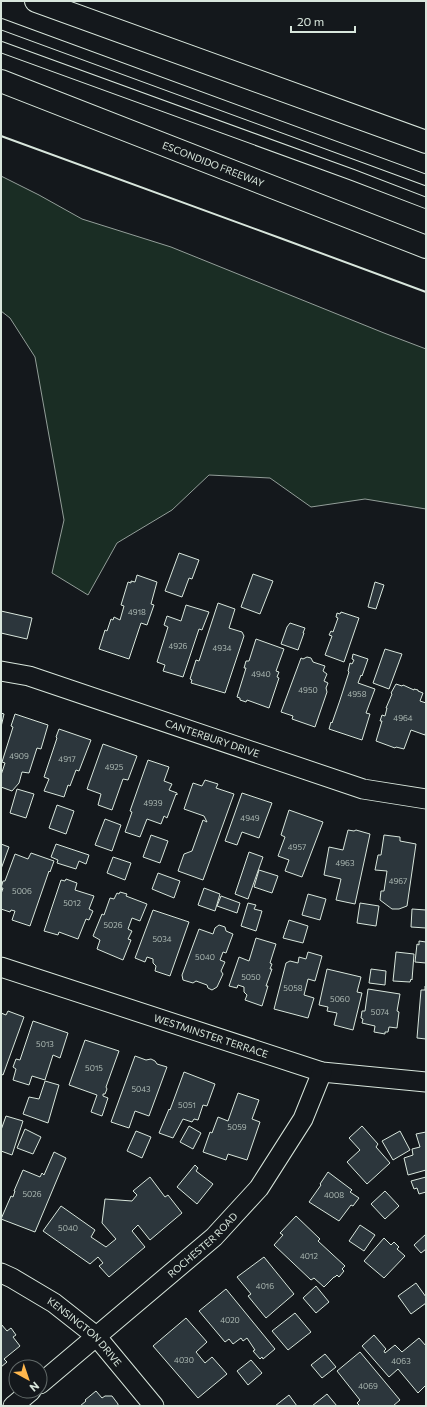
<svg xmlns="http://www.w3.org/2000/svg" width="427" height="1407" viewBox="0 0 427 1407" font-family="Commissioner,sans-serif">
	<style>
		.green { fill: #1a2d24; stroke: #939e99 }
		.building { fill: #2c363c; stroke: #d8e6dc }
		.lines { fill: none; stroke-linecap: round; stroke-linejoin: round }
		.lane-casing { stroke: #d8e6dc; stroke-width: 12 }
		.street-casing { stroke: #d8e6dc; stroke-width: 21 }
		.highway-casing { stroke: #d8e6dc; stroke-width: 24 }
		.lane { stroke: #14181c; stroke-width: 10 }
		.street { stroke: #14181c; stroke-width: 19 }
		.highway { stroke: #14181c; stroke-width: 22 }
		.wall { stroke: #d8e6dc; stroke-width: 2 }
		.labels { text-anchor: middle; stroke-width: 3; stroke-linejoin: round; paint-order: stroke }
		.number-label { font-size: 8px; fill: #adbab4 }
		.street-label { font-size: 10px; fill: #d8e6dc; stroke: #14181c }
	</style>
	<rect width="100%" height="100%" fill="#14181c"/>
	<!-- green -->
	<path class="green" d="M1 176 39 195 82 219 171 247 384 333 426 349V509L365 499 311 507 270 478 209 475 172 510 117 543 88 595 52 573 64 520 35 357 10 318 1 311Z"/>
	<!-- building -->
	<path class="building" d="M179 553 199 560 192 579 189 578 182 597 165 591Z
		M253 574 273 581 260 614 241 607Z
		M137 575 157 582 151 604 154 605 147 625 141 623 129 659 99 649 105 630 107 631 111 619 113 620 114 617 120 620 124 606 121 605 128 582 131 583V581L135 582Z
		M375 582 384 585 376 609 368 607Z
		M218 603 235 609 229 628 242 632 244 636 225 693 191 683 192 680 190 679 196 660 199 661Z
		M186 605 209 612 202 630 199 629 183 677 163 671 165 665 157 662 168 627 164 625 167 616 181 621Z
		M1 611 32 618 27 639 1 633Z
		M341 612 359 618 344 662 325 655 332 636 329 635 331 631 333 632 338 618 336 617 337 613 340 614Z
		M290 623 305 628 303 633H304L298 650 281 644 287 627Z
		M256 639 284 649 276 671 279 672 277 677 279 678 269 708 247 700 246 702 240 700V698L237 697 246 668H244L246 661H249Z
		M385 649 402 654 389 689 373 683Z
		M353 654 368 659 362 676 361 675 358 683 375 689 366 713 370 714 362 740 329 729 331 722 332 723 340 700 349 672 348 671 350 663 352 664 354 660 352 659Z
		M307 657 311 658 313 662 325 666 323 671 327 674 324 681 328 683 326 688 327 692 315 727 292 719 293 716 281 712 301 658 303 659Z
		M396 684 402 686 403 685 414 690V689L418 690V691L423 693 420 701 426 703V731L425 735 411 730 404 749 396 747 395 748 376 741 382 721H380L382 715 385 716 387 708H386L392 694 391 693Z
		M1 713 4 714 1 727Z
		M15 714 48 725 41 749 37 748 29 773 22 772 19 783 12 791 1 787V775L5 763 2 762 13 727 11 726Z
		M59 729 91 740 79 771 76 770 70 786 68 785 64 797 44 791 49 779 44 777 57 738 56 737Z
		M103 744 137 756 128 780 123 779 112 810 98 805 101 794 87 789Z
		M148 760 169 767 164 781 172 784 169 790 177 793V795L176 794 167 818 164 816 161 824 147 819 140 837 125 832 132 812 130 811Z
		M205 780 218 784 216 788 234 794 203 880 178 871 184 854 192 851 203 820 207 822 204 816 184 809 193 783 202 786Z
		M17 789 34 794 26 818 10 813Z
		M242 793 272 803 259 838 242 832 237 845 225 841Z
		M57 805 74 811 66 834 49 828Z
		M289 810 323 822 302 877 285 871 289 860 278 856 285 837 281 835Z
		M105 819 121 825 112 851 95 845Z
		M348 830 354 831 356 830 370 834 355 904 336 900 341 879 324 875 329 847 343 850Z
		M151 835 168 841 160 863 143 857Z
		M384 835 400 837V841L416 844 407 906 399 909H392L380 900 381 891H384L387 871 375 870 378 855H381Z
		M1 844 9 847 1 869Z
		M56 844 89 855 86 864 79 861 76 869 57 863 58 860 51 857Z
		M249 852 263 857 248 899 235 894Z
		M31 853 54 861 50 872 49 871 30 926 12 920 15 911 11 910 10 912 1 909V894L3 888H1L3 881H5L15 854 28 859Z
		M113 857 131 863 125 880 107 873Z
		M259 870 278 876 272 893 254 887Z
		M158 873 180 881 174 898 152 889Z
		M66 879 77 883 75 890 94 896 89 909 93 911 89 920 86 919 78 939 59 932 58 935 44 931 61 880 65 881Z
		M204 888 220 894 215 911 198 905Z
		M120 892 127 894 126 896 147 904 140 921 132 918 128 929 132 931 128 939 131 940 123 960 97 949 100 940 93 936 102 914 104 915 110 898 114 899 117 893 119 894Z
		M308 894 326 899 320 920 302 915Z
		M221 896 240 903 237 913 217 906Z
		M248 903 256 905 254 909 262 911 256 931 241 926Z
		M360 903 379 906 376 926 357 923Z
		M412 909 426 910V928L411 927Z
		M153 910 189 922 170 976 155 971 156 966 153 963V959L147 957 145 962 135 958Z
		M289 920 308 926 303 943 283 938Z
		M219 925 225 927 226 931 233 934 226 953 223 952 220 960 225 962 221 971 223 974 217 987 212 990 208 988 207 985 196 981 193 983 183 980 182 975 199 929 213 934 215 928Z
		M256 938 276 944 270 963 272 964 270 969H272L266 986H268L262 1006 245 1000 247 995 244 992V987L238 985 237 988 229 986 239 957 249 961Z
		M419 941 426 942V963L415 962 417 944 419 945Z
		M308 952 322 956 315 981 308 979 304 995 314 998 308 1018 274 1009 286 963 290 961 298 963 299 957 306 959Z
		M396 952 414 954 412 980 411 979 410 982 393 981Z
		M327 969 361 977 357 992 362 993 353 1030 334 1025 337 1013 327 1011 328 1007 319 1005Z
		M371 969 386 971 385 985 369 983Z
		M425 986 426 987V1039L417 1038 421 990H425Z
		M368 989 400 994 397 1011 399 1012 397 1028 389 1027 388 1032H385V1034L374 1032 375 1026 362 1023 363 1019 361 1018 362 1011H365Z
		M8 1011 24 1017 3 1075 1 1074V1013L6 1015Z
		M33 1021 68 1033 60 1058 53 1055 45 1080 32 1076 29 1085 13 1080 16 1069 13 1067 16 1059 20 1060Z
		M85 1040 119 1051 106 1087 107 1089 105 1094H103V1096L108 1098 102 1116 91 1112 97 1095 69 1085Z
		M135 1056 146 1060 151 1059 155 1061 157 1064 167 1067 149 1116 135 1111 129 1128 111 1122Z
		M184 1072 215 1084 207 1106 203 1105 198 1120 194 1119 192 1122 183 1119 173 1138 159 1133 169 1109 170 1110Z
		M45 1081 59 1085 48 1123 23 1114 29 1097 39 1099Z
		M238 1093 259 1100 252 1119 260 1122 247 1160 228 1154 226 1160 203 1152 210 1132 212 1133 218 1117 228 1121Z
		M6 1116 23 1121 12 1155 1 1151V1130Z
		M189 1126 201 1133 193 1149 180 1142Z
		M362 1126 378 1144 376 1147 390 1163 367 1184 347 1162 360 1150 349 1138Z
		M25 1129 41 1137 33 1154 17 1148Z
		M136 1131 151 1137 142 1158 127 1151Z
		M400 1131 410 1150 393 1160 382 1141Z
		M426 1132V1171V1170L408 1175 404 1158 413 1155 412 1149 420 1147 416 1134Z
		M54 1152 66 1158 35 1232 1 1219 11 1196 13 1197 15 1191H14L23 1170 40 1177 42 1173 44 1175Z
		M195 1165 198 1168 196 1171 213 1184 197 1204 177 1187Z
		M328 1172 352 1190 350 1192 359 1198 353 1206 351 1205 339 1221 309 1202 321 1185 320 1184Z
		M150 1177 165 1197 168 1195 182 1213 150 1240 138 1225 132 1231 145 1247 109 1277 99 1266 103 1263 98 1257 90 1264 43 1231 61 1206 95 1230 91 1237 106 1247 116 1239 102 1223 105 1199 132 1201 137 1195 133 1191Z
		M426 1177V1192L419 1194 417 1188 414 1189 411 1181Z
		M385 1191 399 1206 385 1219 371 1204Z
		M296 1216 320 1239 318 1241 345 1266 342 1269 344 1271 339 1277 337 1275 335 1277H334L324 1287 314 1278 311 1280 274 1245 283 1235 280 1233Z
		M360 1225 375 1235 364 1251 349 1241Z
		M426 1234V1249L421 1253 414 1245Z
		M384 1238 391 1245 394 1242 399 1247 397 1249 405 1256 384 1278 364 1261Z
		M264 1257 294 1294 266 1318 248 1296 251 1294 237 1277Z
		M416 1283 426 1297V1303L411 1314 398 1296Z
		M316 1286 329 1302 316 1313 303 1298Z
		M226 1289 275 1349 263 1359 262 1357 260 1359 253 1351 255 1350 247 1338 243 1341 241 1338 233 1344 229 1339 225 1342 199 1311Z
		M295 1313 311 1332 288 1350 272 1331Z
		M186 1318 207 1342 196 1352 205 1363 212 1357 227 1374 198 1398 153 1346Z
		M1 1324 7 1331 11 1328 16 1335 13 1337 20 1346 4 1359 7 1362 1 1367Z
		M374 1335 386 1349 384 1351 385 1353 395 1345 402 1352 419 1338 426 1346V1385L418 1393 398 1369 389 1377 362 1346Z
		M360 1352 400 1400 393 1406H360L357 1403 360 1400 337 1371Z
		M325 1354 336 1367 322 1378 311 1365Z
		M251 1360 262 1373 248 1385 237 1371Z
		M96 1391 102 1398 105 1396H112L118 1404V1406H80L86 1401 85 1400Z
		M327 1394 337 1406H312Z
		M289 1395 297 1406H275Z"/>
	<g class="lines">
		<defs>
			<path id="lane" d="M1 24 426 180
				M1 47 353 175 426 203"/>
			<g id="street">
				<path id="s1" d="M1 671 29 676 363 789 426 799"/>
				<path id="s2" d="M1 967 322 1072 426 1082"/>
				<path id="s3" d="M1 1273 12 1278 54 1303 96 1336 154 1406"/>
				<path id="s4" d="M40 1384 214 1237 259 1188 303 1119 322 1072"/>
				<path d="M13 1406 31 1391"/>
			</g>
			<g id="highway">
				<path d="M36 1 426 142"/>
				<path id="s5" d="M1 81 426 247"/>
			</g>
		</defs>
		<!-- lane casing -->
		<use href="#lane" class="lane-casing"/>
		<!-- street casing -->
		<use href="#street" class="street-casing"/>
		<!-- highway casing -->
		<use href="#highway" class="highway-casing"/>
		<!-- lane -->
		<use href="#lane" class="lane"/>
		<!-- street -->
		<use href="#street" class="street"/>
		<!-- highway -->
		<use href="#highway" class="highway"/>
		<!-- wall -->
		<path class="wall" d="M1 136 280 238 426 292"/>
	</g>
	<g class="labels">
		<!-- number labels -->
		<g class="number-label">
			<text x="137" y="615">4918</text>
			<text x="178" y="649">4926</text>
			<text x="222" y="651">4934</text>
			<text x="261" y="677">4940</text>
			<text x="308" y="693">4950</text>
			<text x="357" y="697">4958</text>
			<text x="403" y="721">4964</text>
			<text x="19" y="759">4909</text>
			<text x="67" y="762">4917</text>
			<text x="114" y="770">4925</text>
			<text x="153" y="806">4939</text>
			<text x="250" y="821">4949</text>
			<text x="297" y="850">4957</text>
			<text x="345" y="866">4963</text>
			<text x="398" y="884">4967</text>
			<text x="22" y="894">5006</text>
			<text x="72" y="906">5012</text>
			<text x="113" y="928">5026</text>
			<text x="162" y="942">5034</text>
			<text x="205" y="960">5040</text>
			<text x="251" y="980">5050</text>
			<text x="293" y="991">5058</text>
			<text x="340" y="1002">5060</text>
			<text x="380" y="1015">5074</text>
			<text x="45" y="1047">5013</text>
			<text x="94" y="1071">5015</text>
			<text x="141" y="1092">5043</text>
			<text x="187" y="1108">5051</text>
			<text x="237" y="1130">5059</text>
			<text x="32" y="1197">5026</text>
			<text x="334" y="1198">4008</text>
			<text x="68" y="1231">5040</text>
			<text x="309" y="1259">4012</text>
			<text x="265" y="1289">4016</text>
			<text x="230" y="1323">4020</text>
			<text x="184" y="1363">4030</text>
			<text x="401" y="1364">4063</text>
			<text x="368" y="1389">4069</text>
		</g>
		<!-- street labels -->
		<g class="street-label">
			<text dy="4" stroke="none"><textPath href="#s5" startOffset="228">ESCONDIDO FREEWAY</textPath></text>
			<text dy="4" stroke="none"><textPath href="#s1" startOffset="222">CANTERBURY DRIVE</textPath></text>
			<text dy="4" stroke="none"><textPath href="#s2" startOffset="221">WESTMINSTER TERRACE</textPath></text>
			<text dy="4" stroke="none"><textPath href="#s4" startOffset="214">ROCHESTER ROAD</textPath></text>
			<text dy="4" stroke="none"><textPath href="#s3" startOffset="103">KENSINGTON DRIVE</textPath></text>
		</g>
	</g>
	<!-- border -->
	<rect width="427" height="1407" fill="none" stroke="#d8e6dc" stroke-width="4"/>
	<!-- north arrow -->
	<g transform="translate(28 1379) rotate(140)"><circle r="19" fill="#14181c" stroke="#626a69"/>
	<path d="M0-3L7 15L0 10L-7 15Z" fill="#ffb74d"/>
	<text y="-6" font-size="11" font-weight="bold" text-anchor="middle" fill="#d8e6dc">N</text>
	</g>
	<!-- scale -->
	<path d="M291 26v6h64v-6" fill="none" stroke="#d8e6dc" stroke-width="2"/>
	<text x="297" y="26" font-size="12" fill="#d8e6dc" stroke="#14181c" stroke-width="3" paint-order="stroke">20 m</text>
</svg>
